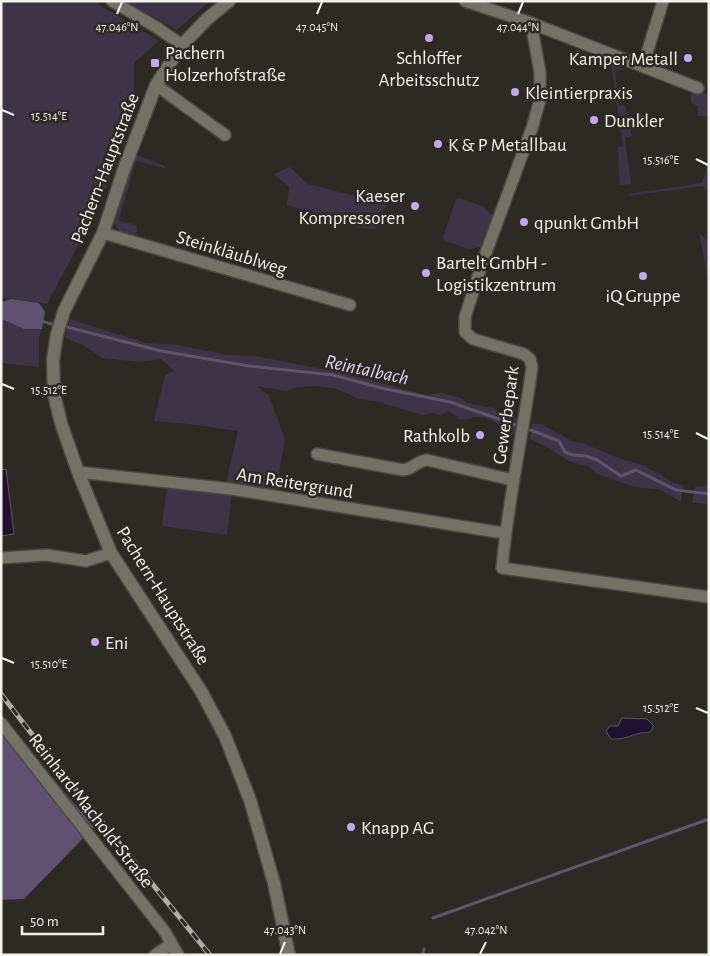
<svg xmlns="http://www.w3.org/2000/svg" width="710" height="956" viewBox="0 0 710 956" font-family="'Alegreya Sans',sans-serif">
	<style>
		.green { fill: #3d3448 }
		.forest { fill: #605072 }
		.water { fill: #20122f; stroke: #5f5568 }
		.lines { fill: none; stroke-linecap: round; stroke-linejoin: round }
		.stream { stroke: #5f5568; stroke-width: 3 }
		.street-casing { stroke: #4a4941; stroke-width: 14 }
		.secondary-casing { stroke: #4a4941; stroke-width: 15 }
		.street { stroke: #747167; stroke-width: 11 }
		.secondary { stroke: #747167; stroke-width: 12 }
		.rail-casing { stroke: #afada7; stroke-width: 5 }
		.rail { stroke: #2c2a22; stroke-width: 3; stroke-dasharray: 9; stroke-linecap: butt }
		.ticks { fill: none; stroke: #f3f2ec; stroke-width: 2 }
		.poi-dot { fill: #c7a6ef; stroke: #2c2a22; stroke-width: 2 }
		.labels { text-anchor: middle; stroke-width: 5; stroke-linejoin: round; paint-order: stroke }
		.poi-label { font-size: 19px; fill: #f3f2ec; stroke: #2c2a22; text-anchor: start }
		.street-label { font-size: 19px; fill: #f3f2ec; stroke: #2c2a22 }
		.water-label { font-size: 20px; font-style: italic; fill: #e1d2f6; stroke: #2c2a22 }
		.ticks-label { font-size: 12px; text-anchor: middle; fill: #f3f2ec; stroke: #2c2a22; stroke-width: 5; stroke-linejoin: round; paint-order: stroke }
	</style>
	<rect width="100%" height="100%" fill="#2c2a22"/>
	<!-- green -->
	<path class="green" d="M1 1H93L159 41 134 63V93L127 126 102 200 47 304 1 297Z
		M125 1H210L177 30Z
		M605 57C612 59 621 60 622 69L615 70 619 106H625L632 136 625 138 631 184 620 185 618 147 623 146 611 63H607Z
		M680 84 709 95V125L708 116H698V106L691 103V92L679 86Z
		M136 156H139L165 166 164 168 136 161 119 219 120 221 136 225 137 232 133 235 120 231 114 224Z
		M709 166V185L706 192 703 186 629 196 628 194 702 183 707 167Z
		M290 167 308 184 387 204 375 229 361 228 287 205 289 187 274 174Z
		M460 198 484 207 493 217 484 246 469 249 445 241 443 237 456 199Z
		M699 233 709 242V285Z
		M70 319 146 343 177 345 228 355 255 356 342 373 426 395 441 393 461 398 467 403 493 408 503 415 519 418 516 437C507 430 487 414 475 417 468 418 468 421 459 419L454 414 448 411 440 415 433 413 422 415 379 402 359 399 337 389 318 386 297 387 287 391 256 386 268 394 285 439 276 490 226 483 238 431 189 424 154 421 165 375 174 371 161 359 141 362 102 358 83 345 65 338Z
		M4 320 24 329H42L39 338V367L1 363V321Z
		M532 424H541L572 441 583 443 621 459 642 465 660 474 671 482 683 485 681 502 661 490 635 487 597 474 590 467 569 461 547 447 530 439Z
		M709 485V504L692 503 695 487Z
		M167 486 232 493 227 535 162 526Z"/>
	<!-- forest -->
	<path class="forest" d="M11 299 39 303 45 312 42 329H24L4 320 1 321V302Z
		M1 717 94 827 24 899 1 900Z"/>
	<!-- water -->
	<path class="water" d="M6 469 14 534 1 536V470Z
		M622 718 647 719 653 725 652 730C647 734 646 732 640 733 630 736 622 740 611 739L606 731 610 726H618Z"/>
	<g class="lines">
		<!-- stream -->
		<path class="stream" d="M1 315C22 313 37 321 57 325
			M63 326 161 351 249 366 333 375 381 388 450 402 519 426
			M525 428 559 441 565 452 573 455 586 456 597 460 621 476 636 470 676 490 709 494
			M433 918 709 819
			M423 955 424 949"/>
		<defs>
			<path id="street" d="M112 1 156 27 182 45
				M465 1 531 23 698 88
				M531 23 540 72V100L532 128 484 258 465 317V332L473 339 524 354 530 359 532 367C523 434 508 500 502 568L709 597
				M643 66 663 1
				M156 85 225 135
				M103 233 350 305
				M317 454 403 470C413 469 417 461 427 460L513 480
				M78 472 231 489 497 532H505
				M1 558 47 555 86 561 111 553
				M1 723 165 932 178 955
				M155 955 171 944"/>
			<path id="secondary" d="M229 1 207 19 182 45 156 85 124 169 103 233 64 311 57 334 53 360 54 394 61 423 78 472 111 553 201 691 225 736 250 800 274 883 289 955"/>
		</defs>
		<!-- street casing -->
		<use href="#street" class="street-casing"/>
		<!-- secondary casing -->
		<use href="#secondary" class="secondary-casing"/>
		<!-- street -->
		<use href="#street" class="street"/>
		<!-- secondary -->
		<use href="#secondary" class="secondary"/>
		<defs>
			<path id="rail" d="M1 694 51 759 210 955"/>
		</defs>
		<!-- rail casing -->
		<use href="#rail" class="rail-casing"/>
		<!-- rail -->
		<use href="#rail" class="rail"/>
	</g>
	<!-- ticks -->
	<path class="ticks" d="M117 14 122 2M317 14 322 2M518 14 523 2M2 110 14 115M696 159 708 165M2 384 14 389M696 433 708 439M2 658 14 663M696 708 708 713M280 954 285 942M480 954 486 942"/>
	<!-- markers -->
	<g class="poi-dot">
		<circle cx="429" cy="38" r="5"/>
		<circle cx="688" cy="58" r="5"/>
		<rect x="150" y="58" width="10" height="10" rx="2.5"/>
		<circle cx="515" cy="92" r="5"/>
		<circle cx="594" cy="120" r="5"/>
		<circle cx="438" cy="144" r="5"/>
		<circle cx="415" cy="206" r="5"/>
		<circle cx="524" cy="222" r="5"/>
		<circle cx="426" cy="273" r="5"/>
		<circle cx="643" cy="276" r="5"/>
		<circle cx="480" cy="435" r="5"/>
		<circle cx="95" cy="642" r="5"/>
		<circle cx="351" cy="827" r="5"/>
	</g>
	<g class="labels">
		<!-- poi labels -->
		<g class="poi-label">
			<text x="165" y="59">Pachern<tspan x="165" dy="22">Holzerhofstraße</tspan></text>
			<text x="429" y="64" text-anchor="middle">Schloffer<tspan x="429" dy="22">Arbeitsschutz</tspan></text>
			<text x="678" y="65" text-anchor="end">Kamper Metall</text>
			<text x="525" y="99">Kleintierpraxis</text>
			<text x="604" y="127">Dunkler</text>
			<text x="448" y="151">K &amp; P Metallbau</text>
			<text x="405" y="202" text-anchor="end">Kaeser<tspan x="405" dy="22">Kompressoren</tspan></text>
			<text x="534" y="229">qpunkt GmbH</text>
			<text x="436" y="269">Bartelt GmbH -<tspan x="436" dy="22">Logistikzentrum</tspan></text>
			<text x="643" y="302" text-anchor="middle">iQ Gruppe</text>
			<text x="470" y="442" text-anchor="end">Rathkolb</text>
			<text x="105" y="649">Eni</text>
			<text x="361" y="834">Knapp AG</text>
		</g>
		<!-- street labels -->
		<g class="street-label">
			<text transform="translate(104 168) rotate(-69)" y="7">Pachern-Hauptstraße</text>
			<text transform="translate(232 252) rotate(17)" y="7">Steinkläublweg</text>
			<text transform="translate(505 415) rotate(-82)" y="7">Gewerbepark</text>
			<text transform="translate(295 482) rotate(9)" y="7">Am Reitergrund</text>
			<text transform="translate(164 595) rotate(58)" y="7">Pachern-Hauptstraße</text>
			<text transform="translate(92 810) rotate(52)" y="7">Reinhard Machold-Straße</text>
		</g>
		<!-- water labels -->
		<g class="water-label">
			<text transform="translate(367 369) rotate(12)" y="7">Reintalbach</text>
		</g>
	</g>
	<g class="ticks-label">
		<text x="117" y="31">47.046°N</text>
		<text x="317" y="31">47.045°N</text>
		<text x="518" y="31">47.044°N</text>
		<text x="49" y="120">15.514°E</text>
		<text x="661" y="164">15.516°E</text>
		<text x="49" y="394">15.512°E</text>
		<text x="661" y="438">15.514°E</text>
		<text x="49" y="668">15.510°E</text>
		<text x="661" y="712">15.512°E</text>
		<text x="285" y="934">47.043°N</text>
		<text x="486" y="934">47.042°N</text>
	</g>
	<!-- border -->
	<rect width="710" height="956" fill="none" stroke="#f3f2ec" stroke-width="5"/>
	<!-- scale -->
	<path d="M22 926v8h81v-8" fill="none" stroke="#f3f2ec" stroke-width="2.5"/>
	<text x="30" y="926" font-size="15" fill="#f3f2ec" stroke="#2c2a22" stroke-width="4" paint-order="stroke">50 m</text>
</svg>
